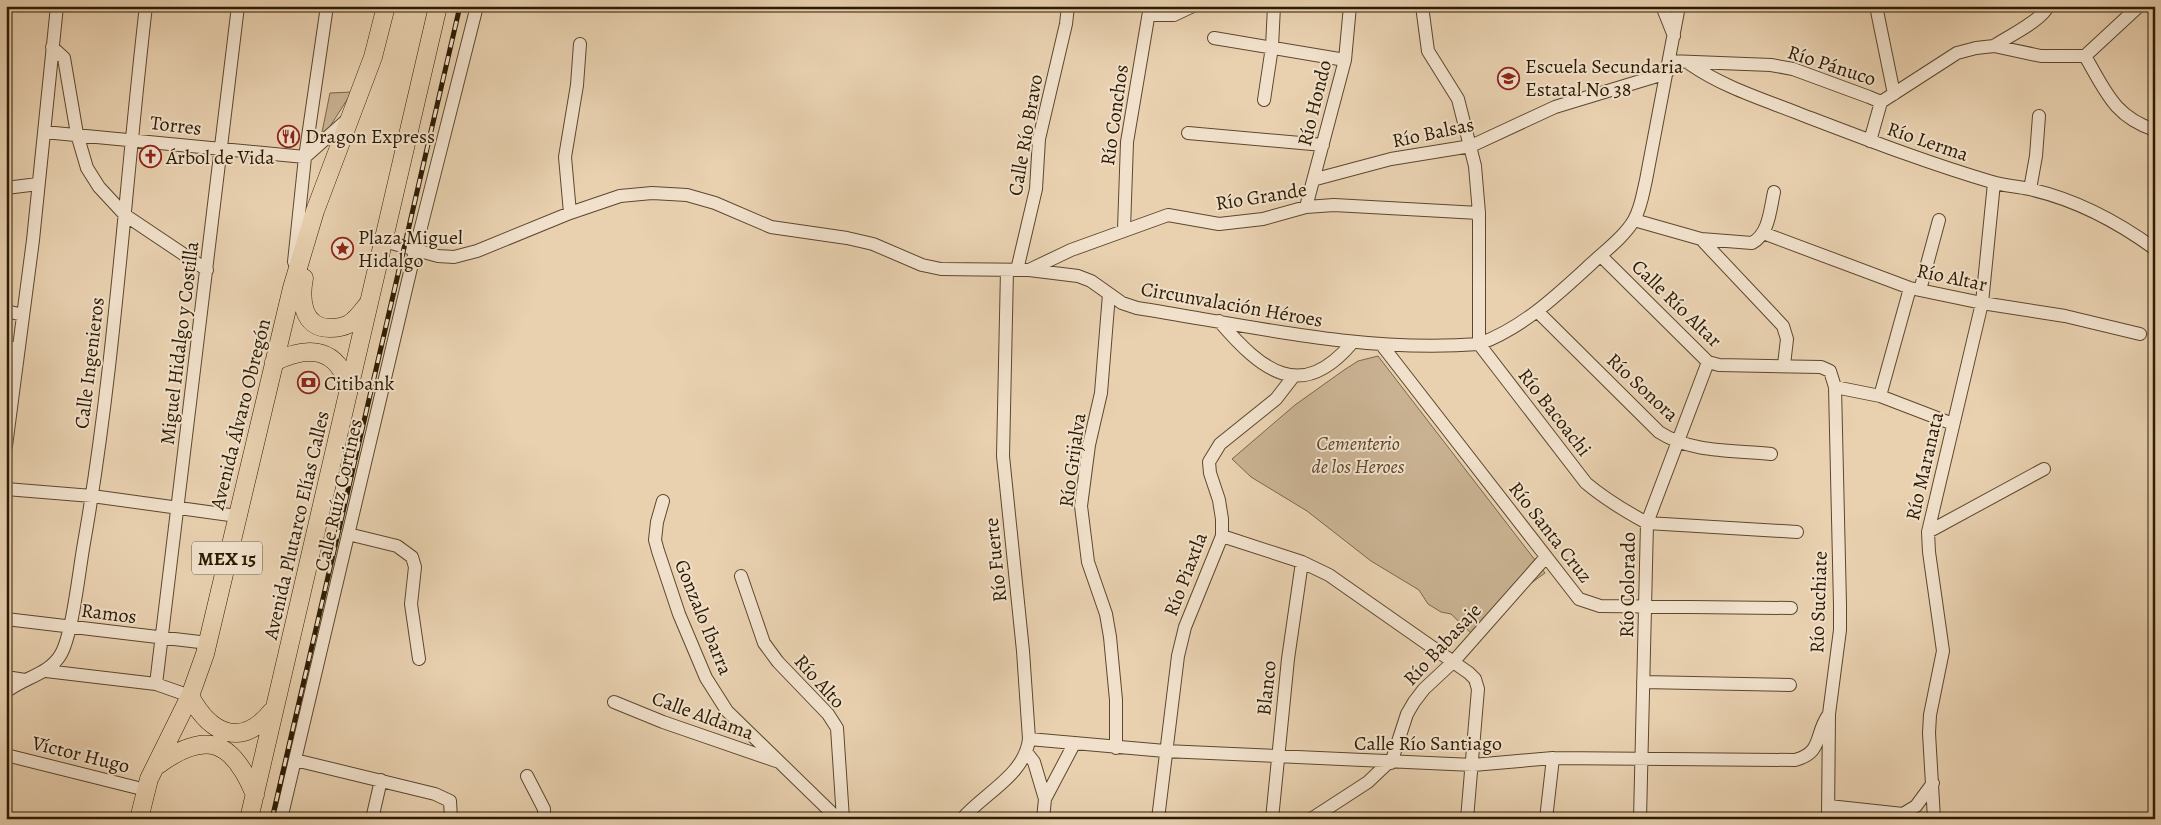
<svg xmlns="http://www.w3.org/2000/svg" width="2161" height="825" viewBox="0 0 2161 825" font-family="Alegreya,serif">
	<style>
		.green { fill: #c9b292; stroke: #7a664a }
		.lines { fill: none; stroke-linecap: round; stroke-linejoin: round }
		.minor-casing { stroke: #5b482d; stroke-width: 14 }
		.highway-casing { stroke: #2c1b01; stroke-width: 19 }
		.minor { stroke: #f1e1cc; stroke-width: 12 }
		.highway { stroke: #e9d1b0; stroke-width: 18 }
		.rail-casing { stroke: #2c1b01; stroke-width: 5 }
		.rail { stroke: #f1e1cc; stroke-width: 3; stroke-dasharray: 9; stroke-linecap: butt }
		.labels { text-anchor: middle; stroke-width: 4; stroke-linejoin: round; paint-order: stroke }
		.shield { fill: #f1e1cc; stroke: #67563e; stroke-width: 1 }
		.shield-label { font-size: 19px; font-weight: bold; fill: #2c1b01 }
		.street-label { font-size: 20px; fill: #2c1b01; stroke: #f1e1cc }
		.poi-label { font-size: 20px; fill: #2c1b01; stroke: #f1e1cc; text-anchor: start }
		.park-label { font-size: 20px; font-style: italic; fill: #5b482c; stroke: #f1e1cc }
	</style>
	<rect width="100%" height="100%" fill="#e9d1b0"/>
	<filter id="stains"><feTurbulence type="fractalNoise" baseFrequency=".004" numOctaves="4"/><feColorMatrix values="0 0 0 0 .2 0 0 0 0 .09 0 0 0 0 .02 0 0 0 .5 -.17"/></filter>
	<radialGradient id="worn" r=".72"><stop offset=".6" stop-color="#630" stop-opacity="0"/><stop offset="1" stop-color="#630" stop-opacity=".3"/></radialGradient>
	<!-- green -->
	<path class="green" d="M352 92 320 142 330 93Z
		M1378 356 1545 573 1501 605 1472 634 1451 614 1441 612 1428 604 1419 590 1371 561 1307 511 1251 477 1232 459 1295 405 1344 370 1358 361Z"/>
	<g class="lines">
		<defs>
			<path id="minor" d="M1422 6 1428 51 1458 99 1475 166 1479 213V344L1586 483C1605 499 1625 511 1647 523L1797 532
				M1662 6 1674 36
				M1876 6 1894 94
				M1149 15H1174L1193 6
				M1214 38 1345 60
				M1994 46C2007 37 2043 20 2048 6
				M52 47 64 58 77 134 87 168 99 187 125 215 207 270
				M2085 56C2105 90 2114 117 2155 130
				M2085 56 2139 6
				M1669 61 1771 65 1793 69 1869 97 1881 102 1870 141
				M1690 64C1723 87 1762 99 1800 114 1863 138 1927 163 1992 182 2004 186 2017 186 2029 189 2074 199 2118 222 2155 249
				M1264 100 1272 47 1274 6
				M1881 102 1957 53 1976 48 1994 46 2041 56H2085
				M44 132 305 157 349 118
				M1188 133 1323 145
				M1316 179 1391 159 1471 146 1555 107 1667 73
				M6 188 38 184
				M2030 189 2036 156 2039 116
				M1306 207 1345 60 1350 6
				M570 213 565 157 577 85 580 44
				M1634 220 1701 239 1752 243C1769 234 1770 210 1774 192
				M1124 229 1127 142 1150 6
				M1763 233 1910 288 1982 303 2065 316 2140 334
				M1701 239 1783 326 1787 339 1784 365
				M384 241 438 256 454 257 477 251 570 213 620 196 652 193 687 195 715 203 771 227 847 238 873 244 922 265 941 269 1029 270 1078 276 1091 281 1122 303 1137 308C1251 326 1363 353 1479 344 1524 327 1556 296 1591 264 1605 251 1624 237 1634 220 1641 208 1643 193 1646 180L1679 6
				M1601 256 1708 362 1719 365 1821 367 1830 371 1835 387 1880 396 1953 424
				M294 262 305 157 327 6
				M1017 270 1036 189 1039 139 1066 24 1068 6
				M1029 270 1071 250 1168 215 1219 224 1263 219 1306 207 1334 205 1479 213
				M1920 290 1939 220
				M1109 294 1101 393 1089 445 1081 506 1088 562 1106 614 1110 637 1116 700V748
				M6 311 23 315
				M1538 312 1659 432C1691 453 1734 450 1771 454
				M1219 321C1262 371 1301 403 1352 343
				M1381 344 1579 599 1600 606 1791 608
				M6 348H19
				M1880 396 1910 288
				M6 446 33 240 57 6
				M6 489 92 496 237 516
				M663 501 657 522 655 540 658 551 679 614 706 678 727 711 838 819
				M1928 532 2044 469
				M348 534 397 546 412 557 415 567 411 604 419 659
				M1222 536 1302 562 1329 575 1469 673 1475 679 1478 689 1467 819
				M741 576 764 643 778 662 828 714 837 728 843 819
				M6 619 208 643
				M46 671 156 684 190 696
				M6 677 25 680
				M1643 682 1790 685
				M156 684 238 6
				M6 692C24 677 49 675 61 654 73 632 79 570 84 543 115 366 125 185 146 6
				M614 702 663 722 776 761
				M1029 739 1165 751 1473 765 1553 758 1795 760C1824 752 1814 734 1829 714
				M1027 753 1034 762 1045 799
				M6 755 146 790
				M295 760 435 794 450 801 451 819
				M1391 763 1407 714 1414 702 1424 689 1454 661 1545 558
				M527 776 544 809V819
				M1829 806 1903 814 1916 806 1933 783
				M281 819 415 251 477 6
				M372 819 381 780
				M962 819C984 793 1025 775 1029 739L1023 651 1003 456 1007 270
				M1043 819 1045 799 1074 744
				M1158 819 1178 656 1185 627 1222 536V519L1219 500 1210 473 1209 462 1220 444 1276 399 1293 377
				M1272 819 1288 659 1302 562
				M1311 819 1368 782 1388 763
				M1546 819 1553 758
				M1640 819 1647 523 1708 362
				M1828 819 1829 714 1840 630V605L1835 387
				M1934 819 1929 733 1930 715 1943 651 1929 552 1928 532 1982 303 1994 183"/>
			<path id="highway" d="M304 278C300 299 302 328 330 328 337 328 343 327 349 324 357 319 362 311 368 304
				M274 362C309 345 338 347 349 389
				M190 696C211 735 242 748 272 711
				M158 765C207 729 233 741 255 795
				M139 819 149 779 190 696 205 654 292 288 315 211 373 57 386 6
				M249 819 438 6"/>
		</defs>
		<!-- minor casing -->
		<use href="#minor" class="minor-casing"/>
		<!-- highway casing -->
		<use href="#highway" class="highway-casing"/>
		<!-- minor -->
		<use href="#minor" class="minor"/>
		<!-- highway -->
		<use href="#highway" class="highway"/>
		<defs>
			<path id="rail" d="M272 819 460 6"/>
		</defs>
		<!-- rail casing -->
		<use href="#rail" class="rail-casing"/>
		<!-- rail -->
		<use href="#rail" class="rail"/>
	</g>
	<!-- icons -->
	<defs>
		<symbol id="school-ring" viewBox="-11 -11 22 22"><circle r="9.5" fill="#f1e1cc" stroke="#8f2418" stroke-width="1.5"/><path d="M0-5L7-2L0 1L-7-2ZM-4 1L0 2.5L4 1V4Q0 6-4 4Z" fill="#8f2418"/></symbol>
		<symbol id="restaurant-ring" viewBox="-11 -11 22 22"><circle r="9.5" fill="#f1e1cc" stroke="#8f2418" stroke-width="1.5"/><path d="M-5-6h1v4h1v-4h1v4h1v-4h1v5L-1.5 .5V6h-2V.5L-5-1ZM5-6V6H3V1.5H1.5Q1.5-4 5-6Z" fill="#8f2418"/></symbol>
		<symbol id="church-ring" viewBox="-11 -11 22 22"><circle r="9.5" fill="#f1e1cc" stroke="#8f2418" stroke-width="1.5"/><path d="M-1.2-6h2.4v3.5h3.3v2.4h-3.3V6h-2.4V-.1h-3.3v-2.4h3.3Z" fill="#8f2418"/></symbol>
		<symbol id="sight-ring" viewBox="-11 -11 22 22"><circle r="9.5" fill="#f1e1cc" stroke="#8f2418" stroke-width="1.5"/><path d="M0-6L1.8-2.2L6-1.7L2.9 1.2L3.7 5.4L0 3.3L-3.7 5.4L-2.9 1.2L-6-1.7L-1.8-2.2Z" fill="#8f2418"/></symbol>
		<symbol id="bank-ring" viewBox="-11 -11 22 22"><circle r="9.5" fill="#f1e1cc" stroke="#8f2418" stroke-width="1.5"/><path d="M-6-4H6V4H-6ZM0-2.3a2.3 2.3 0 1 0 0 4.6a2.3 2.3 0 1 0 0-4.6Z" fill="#8f2418"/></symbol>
	</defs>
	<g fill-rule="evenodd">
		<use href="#school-ring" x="1496" y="66" width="25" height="25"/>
		<use href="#restaurant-ring" x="276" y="124" width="25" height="25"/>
		<use href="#church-ring" x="138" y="144" width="25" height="25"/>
		<use href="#sight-ring" x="330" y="236" width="25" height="25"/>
		<use href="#bank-ring" x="296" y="370" width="25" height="25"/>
	</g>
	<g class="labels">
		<!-- shield labels -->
		<rect class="shield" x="192" y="541.5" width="70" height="33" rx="4"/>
		<g class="shield-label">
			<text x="227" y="565">MEX 15</text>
		</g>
		<!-- street labels -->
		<g class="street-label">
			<text transform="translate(1832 65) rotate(18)" y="7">Río Pánuco</text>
			<text transform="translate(1314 103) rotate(-76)" y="7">Río Hondo</text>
			<text transform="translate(1114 115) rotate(-82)" y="7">Río Conchos</text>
			<text transform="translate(176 125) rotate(7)" y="7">Torres</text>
			<text transform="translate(1433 132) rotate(-12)" y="7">Río Balsas</text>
			<text transform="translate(1025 135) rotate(-80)" y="7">Calle Río Bravo</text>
			<text transform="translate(1928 141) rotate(19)" y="7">Río Lerma</text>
			<text transform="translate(1261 196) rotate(-9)" y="7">Río Grande</text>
			<text transform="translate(1952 277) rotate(12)" y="7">Río Altar</text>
			<text transform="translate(1677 303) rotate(44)" y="7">Calle Río Altar</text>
			<text transform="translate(1232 304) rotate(10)" y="7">Circunvalación Héroes</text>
			<text transform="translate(179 343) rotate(-83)" y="7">Miguel Hidalgo y Costilla</text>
			<text transform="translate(89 363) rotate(-83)" y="7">Calle Ingenieros</text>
			<text transform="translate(1643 387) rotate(43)" y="7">Río Sonora</text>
			<text transform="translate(1555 412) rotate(52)" y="7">Río Bacoachi</text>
			<text transform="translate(240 414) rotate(-76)" y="7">Avenida Álvaro Obregón</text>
			<text transform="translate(1072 460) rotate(-82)" y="7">Río Grijalva</text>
			<text transform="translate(1924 466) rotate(-77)" y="7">Río Maranata</text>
			<text transform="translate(338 495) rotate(-77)" y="7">Calle Ruíz Cortines</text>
			<text transform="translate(296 525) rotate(-77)" y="7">Avenida Plutarco Elías Calles</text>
			<text transform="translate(1551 532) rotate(52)" y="7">Río Santa Cruz</text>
			<text transform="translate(995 560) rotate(-96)" y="7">Río Fuerte</text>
			<text transform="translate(1185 574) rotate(-69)" y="7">Río Piaxtla</text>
			<text transform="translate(1627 585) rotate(-89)" y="7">Río Colorado</text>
			<text transform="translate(1818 602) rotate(-88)" y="7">Río Suchiate</text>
			<text transform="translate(109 613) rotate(7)" y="7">Ramos</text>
			<text transform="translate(704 617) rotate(68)" y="7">Gonzalo Ibarra</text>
			<text transform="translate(1442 644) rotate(-47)" y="7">Río Babasaje</text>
			<text transform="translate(820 681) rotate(48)" y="7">Río Alto</text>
			<text transform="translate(1266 688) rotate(-84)" y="7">Blanco</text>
			<text transform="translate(703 715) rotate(20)" y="7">Calle Aldama</text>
			<text x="1428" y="750">Calle Río Santiago</text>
			<text transform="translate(81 754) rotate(14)" y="7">Víctor Hugo</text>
		</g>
		<!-- poi labels -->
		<g class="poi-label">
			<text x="1525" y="73">Escuela Secundaria<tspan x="1525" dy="23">Estatal No 38</tspan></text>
			<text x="305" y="143">Dragon Express</text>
			<text x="166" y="164">Árbol de Vida</text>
			<text x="358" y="244">Plaza Miguel<tspan x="358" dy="23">Hidalgo</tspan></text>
			<text x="324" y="390">Citibank</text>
		</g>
		<!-- park labels -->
		<g class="park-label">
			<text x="1358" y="450">Cementerio<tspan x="1358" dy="23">de los Heroes</tspan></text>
		</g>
	</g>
	<!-- margin -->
	<rect width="2161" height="825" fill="none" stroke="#e9d1b0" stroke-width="25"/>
	<rect x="8" y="8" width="2146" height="810" fill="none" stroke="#2c1b01" stroke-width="2.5"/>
	<rect x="12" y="12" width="2136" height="800" fill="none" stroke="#2c1b01"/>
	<rect width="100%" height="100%" filter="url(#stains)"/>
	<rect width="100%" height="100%" fill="url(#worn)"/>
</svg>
